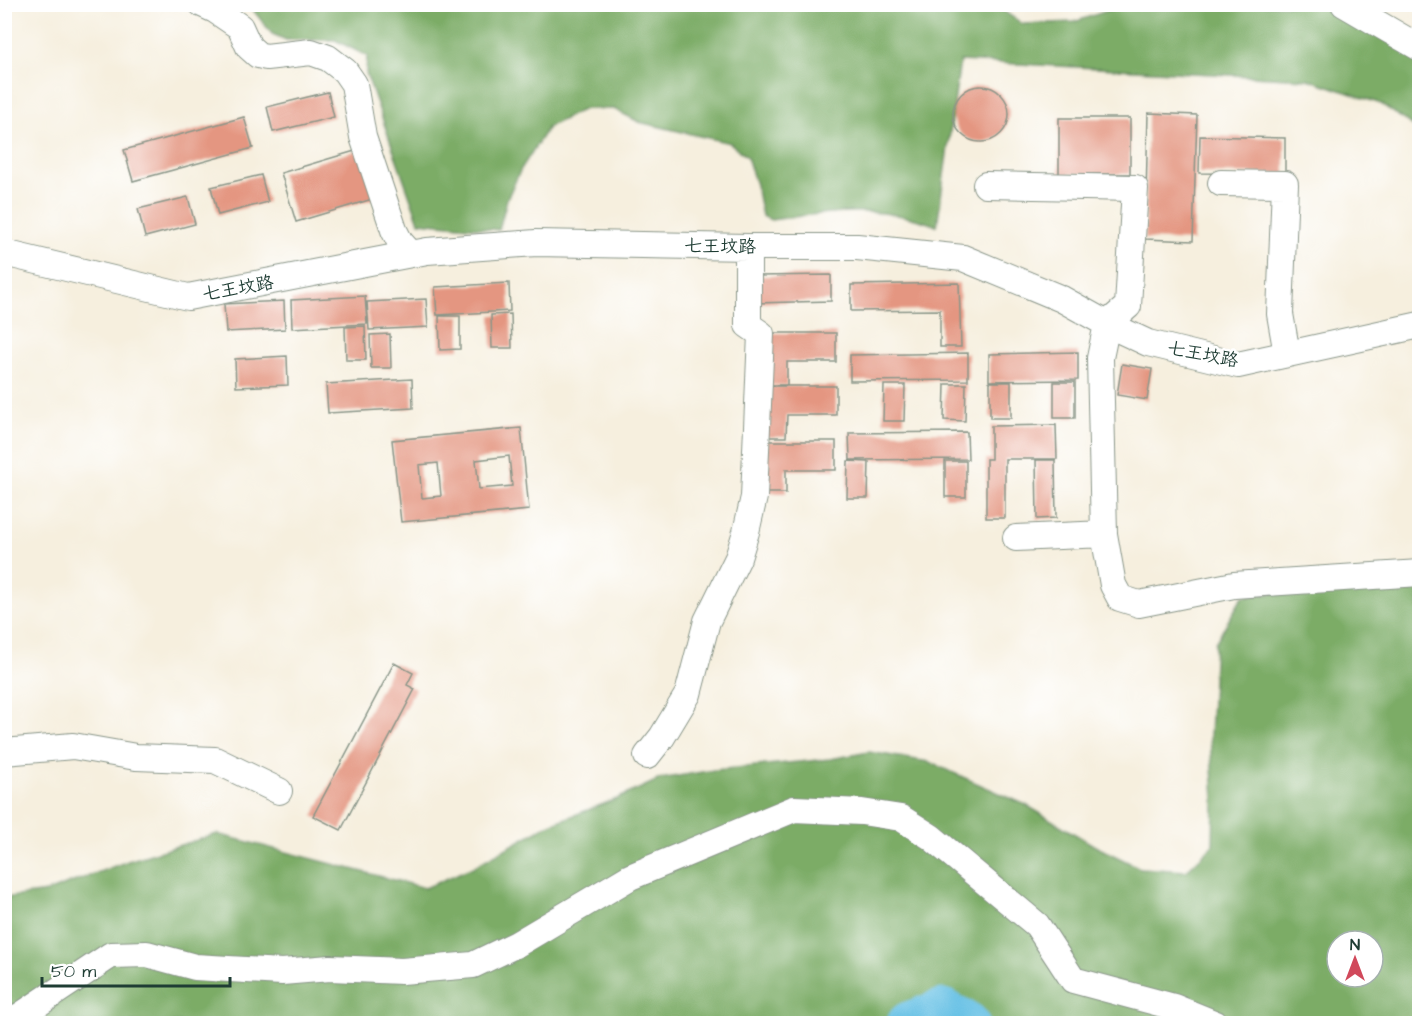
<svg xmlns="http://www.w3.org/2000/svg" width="1424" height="1028" viewBox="0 0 1424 1028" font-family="'Architects Daughter','LXGW WenKai TC',sans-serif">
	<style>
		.forest { fill: #7bac66; stroke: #4d744d; stroke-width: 1.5; fill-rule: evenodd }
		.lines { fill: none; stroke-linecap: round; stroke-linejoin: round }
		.river { stroke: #67c1e5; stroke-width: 45 }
		.building { fill: #e49681; fill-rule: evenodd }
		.minor-casing { stroke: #8a9689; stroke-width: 28 }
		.minor { stroke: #fff; stroke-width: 26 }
		.labels { text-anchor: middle; stroke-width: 5; stroke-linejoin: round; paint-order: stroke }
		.street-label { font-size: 18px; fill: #1f3d34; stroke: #fff }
	</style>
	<rect width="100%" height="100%" fill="#fff"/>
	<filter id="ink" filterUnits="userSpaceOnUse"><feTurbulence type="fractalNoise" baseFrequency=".0167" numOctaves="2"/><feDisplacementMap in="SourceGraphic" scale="12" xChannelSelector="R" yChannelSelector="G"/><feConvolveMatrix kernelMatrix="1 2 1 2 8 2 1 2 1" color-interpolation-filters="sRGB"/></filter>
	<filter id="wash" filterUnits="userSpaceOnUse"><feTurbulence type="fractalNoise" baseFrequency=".008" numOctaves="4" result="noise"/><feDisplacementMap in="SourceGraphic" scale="24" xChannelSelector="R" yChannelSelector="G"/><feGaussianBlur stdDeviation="1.35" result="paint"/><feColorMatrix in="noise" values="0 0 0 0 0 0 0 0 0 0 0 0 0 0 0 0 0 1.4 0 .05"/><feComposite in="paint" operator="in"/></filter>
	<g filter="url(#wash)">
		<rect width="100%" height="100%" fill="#f6efde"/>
		<!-- forest -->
		<path class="forest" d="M993 4 1023 24 1074 22 1124 5H1369L1419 55V130L1381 104 1308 79 960 61 937 226C879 204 830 212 771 220L762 216 756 185 747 157 730 143 639 122 614 109H584L548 127 521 169 507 199 499 230 419 222 366 73 367 56 335 40H286L272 34 249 5Z
			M1419 580V1023H5L4 898 47 892 128 861 217 834 425 888 473 867 548 825 617 799 660 779 714 770 830 759 869 752 929 762 1026 805 1095 846 1140 868 1186 871 1213 845 1214 799 1210 736 1215 643 1243 596ZM1337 941H1373V977H1337Z"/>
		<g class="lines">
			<!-- river -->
			<path class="river" d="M909 1024 943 1011 967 1024"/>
		</g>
		<g id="blocks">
			<!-- building -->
			<path class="building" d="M953 114a28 28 0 1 1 56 0a28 28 0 1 1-56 0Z
				M328 92 334 117 273 132 267 107Z
				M1148 113 1197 115 1193 241 1145 239Z
				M244 117 253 148 133 181 124 150Z
				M1059 118H1130V174H1059Z
				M1200 136 1285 138V174L1199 173Z
				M365 148 379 197 296 222 281 173Z
				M261 175 268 202 218 215 211 187Z
				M188 197 195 224 145 237 138 209Z
				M831 275V301L752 303 751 276Z
				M509 283 510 311 437 315 435 287Z
				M959 283 961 347H940V310L851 311V285Z
				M365 296 367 324 292 328 291 300Z
				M426 299 428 327 369 330 367 302Z
				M284 301 285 329 226 332 224 304Z
				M511 314 512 348H492L491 315Z
				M439 316H460V349L440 350Z
				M365 326 366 360H346L345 327Z
				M764 333H836V362H787V385H764Z
				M390 334 391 368H371L370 335Z
				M1078 352V380L989 381V354Z
				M968 353V380L850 381V355Z
				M287 356 288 385 236 387 235 359Z
				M1122 364 1152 369 1147 400 1117 395Z
				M412 379 413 408 328 413 326 384Z
				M990 382H1011V418H990Z
				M1054 382H1075V418H1054Z
				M945 384H966L965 421 944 420Z
				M884 385H905L904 421H883Z
				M764 386H836V415H787L786 437H764Z
				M1056 425 1057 459H1005V518H986V459H991V426Z
				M521 428 529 510 401 522 392 440ZM509 456 512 486 479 489 476 460ZM438 463 441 496 422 498 419 465Z
				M967 432 968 459 850 460 849 433Z
				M763 441H836V470H786V493H763Z
				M1036 460H1055L1056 518 1037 519Z
				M848 461 869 462 868 498H847Z
				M945 461H966V497H945Z
				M394 663 413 673 407 685 415 689 341 830 313 816Z"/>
		</g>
	</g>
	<g filter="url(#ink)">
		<use href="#blocks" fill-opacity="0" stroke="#8a9689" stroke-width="1.5"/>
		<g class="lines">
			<defs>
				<path id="minor" d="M202 4 215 10 240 27 249 47 258 55 266 57 311 52 328 58 345 71 354 84 363 137 394 230 400 242 411 254
					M1344 4 1420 48
					M1221 183 1285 184 1280 314 1287 354
					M986 185 1135 188 1128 306 1107 324 1100 358 1104 534 1113 585 1120 598 1139 604 1234 585 1420 573
					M4 253 188 297 427 251 536 243 748 247H857L963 258 1062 299 1107 324 1148 343 1238 365 1420 325
					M1016 538 1104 534
					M4 752 73 746 136 757 215 760 279 791
					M647 756 662 737 688 694 707 621 738 558 746 532 754 497 761 334 748 325V247
					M8 1024 111 955 147 954 195 967 282 972 330 968 402 971 473 965 517 944 630 877 794 809 862 812 901 818 931 837 1037 925 1073 980 1174 1007 1216 1024"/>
			</defs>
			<!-- minor casing -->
			<use href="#minor" class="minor-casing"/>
			<!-- minor -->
			<use href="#minor" class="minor"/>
		</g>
	</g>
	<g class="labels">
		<!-- street labels -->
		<g class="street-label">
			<text transform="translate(720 246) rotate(1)" y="6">七王坟路</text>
			<text transform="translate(238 288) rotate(-10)" y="6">七王坟路</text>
			<text transform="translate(1203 354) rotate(11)" y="6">七王坟路</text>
		</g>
	</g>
	<!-- margin -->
	<rect width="1424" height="1028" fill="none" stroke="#fff" stroke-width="24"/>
	<!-- north arrow -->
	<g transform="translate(1355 959)"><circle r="28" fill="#ffffff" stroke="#a5b1ae" stroke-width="1.5"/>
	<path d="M0-4.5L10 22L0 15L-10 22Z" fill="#d1495b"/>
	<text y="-9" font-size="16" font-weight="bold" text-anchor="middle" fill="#1f3d34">N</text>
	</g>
	<!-- scale -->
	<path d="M42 977v9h188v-9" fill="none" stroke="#1f3d34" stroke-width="3"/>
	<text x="51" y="977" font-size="18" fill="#1f3d34" stroke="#ffffff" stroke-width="4.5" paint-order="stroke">50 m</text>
</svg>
